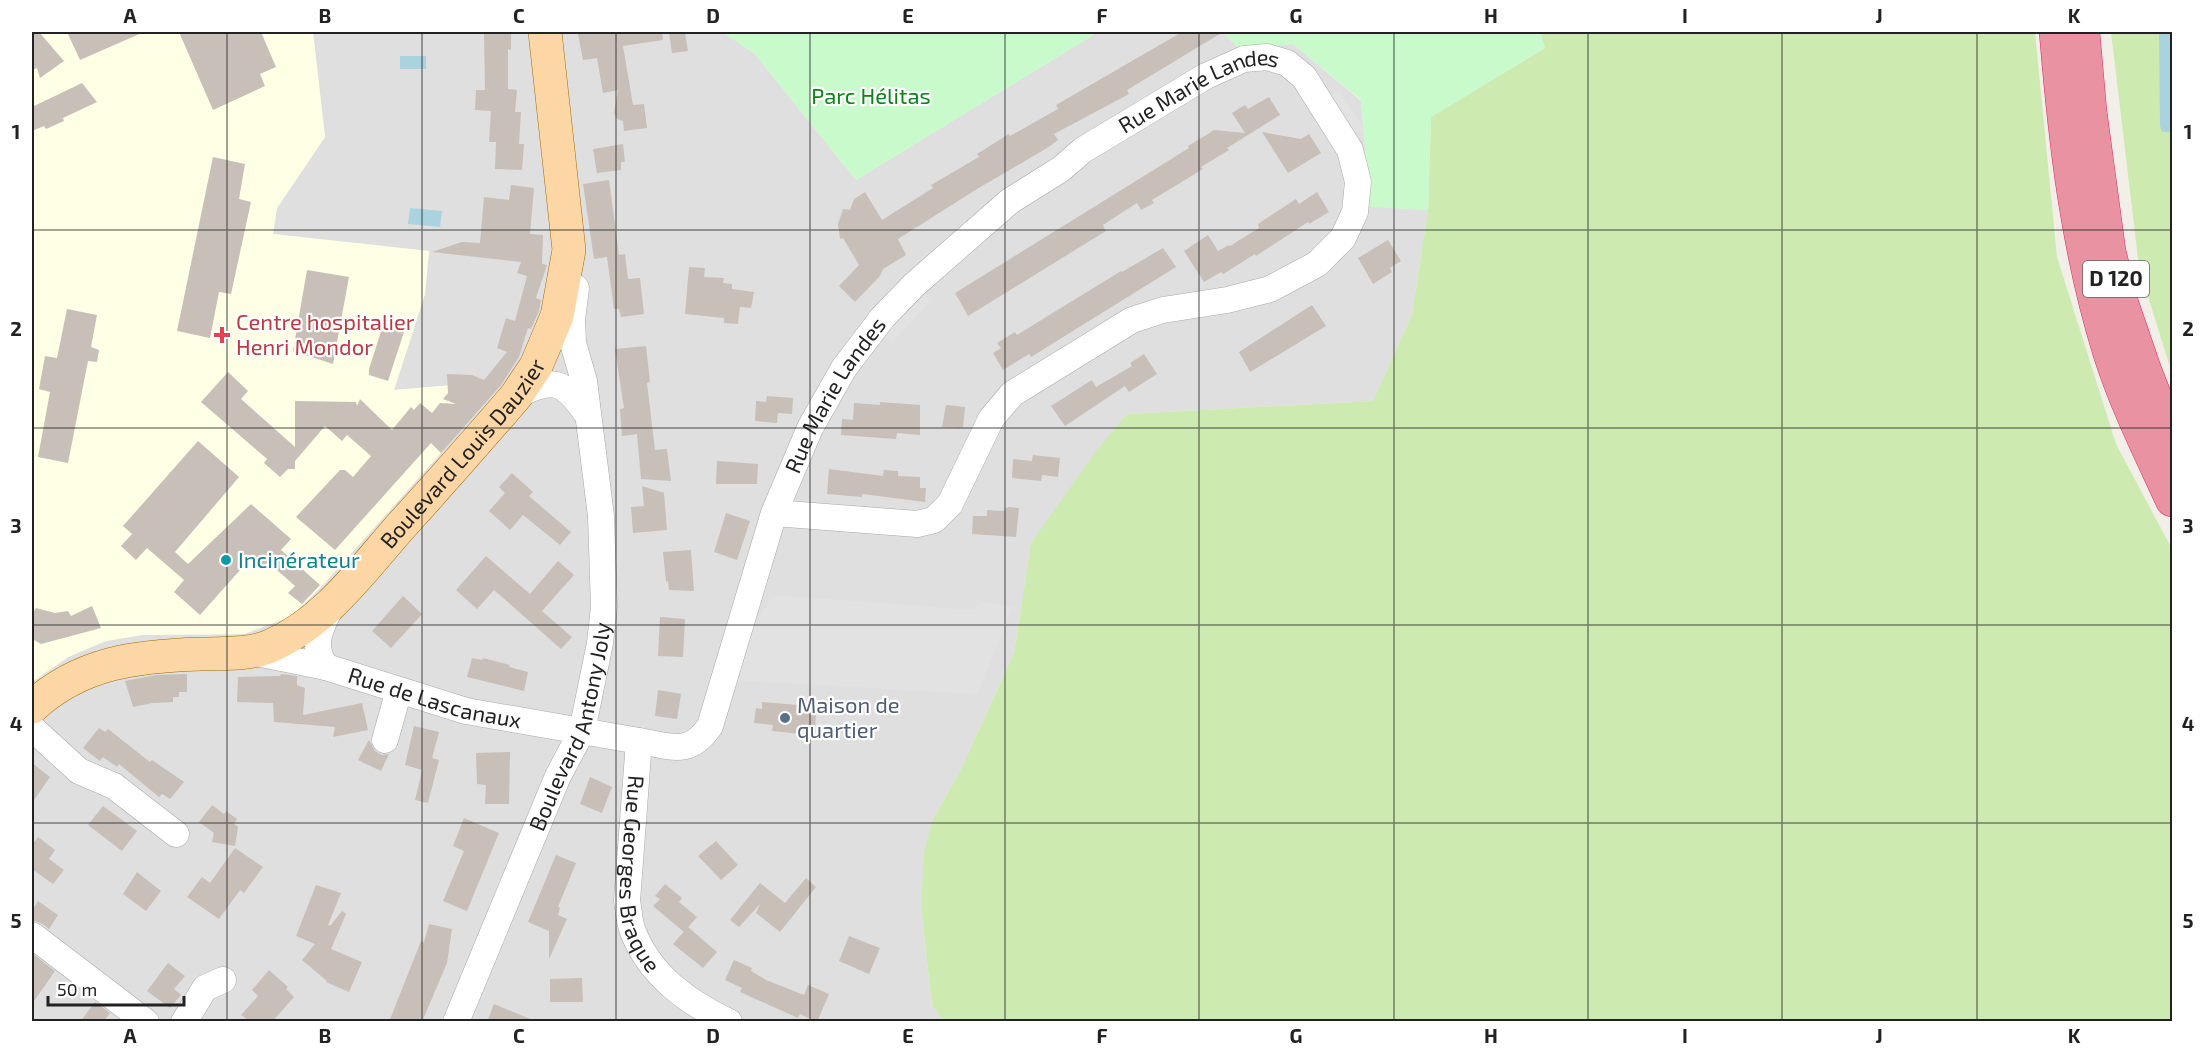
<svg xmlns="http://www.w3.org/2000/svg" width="2204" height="1053" viewBox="0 0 2204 1053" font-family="'Exo 2',sans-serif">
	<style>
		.residential { fill: #e0dfdf }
		.education { fill: #ffffe5 }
		.grass { fill: #cdebb0 }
		.park { fill: #c8facc }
		.parking { fill: #e2e2e2 }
		.water { fill: #aad3df }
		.building { fill: #c7bfb8 }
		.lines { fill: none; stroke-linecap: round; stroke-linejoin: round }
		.minor-casing { stroke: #a9a9a9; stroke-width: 27 }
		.major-casing { stroke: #a06b00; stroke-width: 34 }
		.highway-casing { stroke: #dc2a67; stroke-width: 34 }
		.minor { stroke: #fff; stroke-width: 26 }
		.major { stroke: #fcd6a4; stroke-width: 33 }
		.highway { stroke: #e892a2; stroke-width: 33 }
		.grid { fill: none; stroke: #222; stroke-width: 1.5; stroke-opacity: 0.55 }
		.health-dot { fill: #e0444e; stroke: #fff; stroke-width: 2 }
		.culture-dot { fill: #0f9aa8; stroke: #fff; stroke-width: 2 }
		.service-dot { fill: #5c6f8a; stroke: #fff; stroke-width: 2 }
		.labels { text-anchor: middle; stroke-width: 4.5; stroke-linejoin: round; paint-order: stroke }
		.shield { fill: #fff; stroke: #646464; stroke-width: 1.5 }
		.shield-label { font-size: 21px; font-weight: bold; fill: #222 }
		.park-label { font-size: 22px; fill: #0c8416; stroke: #fff }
		.street-label { font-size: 22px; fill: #222; stroke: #fff }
		.health-label { font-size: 22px; fill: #be3a42; stroke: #fff; text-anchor: start }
		.culture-label { font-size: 22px; fill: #0d838f; stroke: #fff; text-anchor: start }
		.service-label { font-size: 22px; fill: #4e5e75; stroke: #fff; text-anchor: start }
		.neatline { fill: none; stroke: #222; stroke-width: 2 }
		.grid-label { font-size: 20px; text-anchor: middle; font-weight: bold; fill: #222 }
	</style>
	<rect width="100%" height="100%" fill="#f2efe9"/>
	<!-- residential -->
	<path class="residential" d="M313 32H722L754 53 856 180 1098 32H1222L1240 49 1293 44 1361 101 1370 206 1428 210 1412 314 1373 401 1127 414 1031 543 1014 653 960 771 932 821 921 907 932 1006 945 1021 32 1022V682L68 657 106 641 142 635 244 634 287 618 477 383 394 390 425 294 429 251 272 234 277 208 325 137Z"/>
	<!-- education -->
	<path class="education" d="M32 32H313L325 137 277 208 273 234 429 251 425 294 394 390 477 383 448 444 441 453 324 584 298 610 287 618 244 634 142 635 106 641 68 657 32 682Z"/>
	<!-- grass -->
	<path class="grass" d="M1540 32H2035L2057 257 2116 444 2172 549V1021L945 1022 932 1006 921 907 924 853 932 821 960 771 1014 653 1031 543 1096 451 1127 414 1373 401 1412 314 1428 210 1431 117 1545 48Z
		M2111 32H2172V366L2169 364 2139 267Z"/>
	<!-- park -->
	<path class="park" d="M722 32H1098L856 180 754 53Z
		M1222 32H1540L1545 48 1431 117 1428 210 1370 207 1361 100 1293 44 1240 49Z"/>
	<!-- parking -->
	<path class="parking" d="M1339 91 1364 129 1352 136 1327 98Z
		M922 292 930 301 892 343 883 335Z
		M773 595 973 610 981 602 1013 607 977 694 733 680 741 645Z"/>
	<!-- water -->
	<path class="water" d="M2159 32H2172V132H2162L2160 126Z
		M400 56H426V69H400Z
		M410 208 442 211 440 227 408 224Z"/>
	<!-- building -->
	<path class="building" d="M32 32H39L64 61 40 78 37 68 32 70Z
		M67 32H144L80 60Z
		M179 32H261L276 67 260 74 265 86 213 110Z
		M484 32H511V50L508 49V89L517 90 515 112H521L519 144H524L522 170 495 169 496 142H489L491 111 475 110 476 90H485Z
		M590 32H662L663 40 623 46 633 105 644 104 647 128 624 131 623 121 617 119 614 113 618 90 603 93 597 58 583 60 578 34Z
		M669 32H685L688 51 672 53Z
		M1182 32H1223L1127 90 1129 94 1054 134 1058 140 1047 148 977 189 898 239 906 255 883 269 880 276 855 302 839 286 859 265 843 238 840 239 838 224 843 209 850 210 854 199 865 192 882 220 933 188 931 185 979 157 977 154 1009 134 1010 136 1058 109 1056 105Z
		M82 83 97 102 63 118 64 121 46 129 44 126 32 131V107Z
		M1269 97 1280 115 1227 148 1229 150 1201 167 1203 169 1152 200 1154 203 1141 210 1137 203 1103 225 1106 231 968 316 955 293 1189 148 1188 146 1208 134 1214 130 1245 133 1232 113 1245 105 1248 109Z
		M1262 132 1301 139 1309 134 1321 153 1288 173Z
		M623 144 625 162H621V170L597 173 593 149Z
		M213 157 245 164 239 199 251 202 231 294 219 292 210 338 177 331Z
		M609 180 619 255 625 254 628 279 640 278 644 314 621 317 619 309H614L607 257 594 259 583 184Z
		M511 185 534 188 530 234 543 235 542 264 547 265 536 298 541 300 539 311 531 329 528 328 519 357 501 385 441 453 431 443 335 550 296 517 340 470H345L353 477 371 456 347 435 342 441 325 426 295 461V469H288L280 477 264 463 267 459 201 402 228 372 248 391 241 399 295 447V401L356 402 357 406 360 399 392 430 411 407 414 410 420 403 432 413 440 403 456 404 443 399 448 393 447 374 472 375 484 380 507 352 497 348 506 318 515 321 527 276 517 273 521 262 432 252 462 242 480 243 484 197 509 200Z
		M1317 192 1329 212 1309 224 1308 222 1256 256 1255 254 1223 274 1221 272 1204 282 1184 251 1208 235 1218 251 1229 245 1230 246 1259 228 1258 224 1296 199 1299 204Z
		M1388 240 1401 261 1390 268 1392 272 1373 284 1358 258Z
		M1163 248 1176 267 1031 357 1029 354 1003 370 993 353 1001 348 997 343 1015 332 1017 335 1121 271 1122 272Z
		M689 267 705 268 704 277 724 278 723 283 732 284V289L754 292 751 308 740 307 738 324 724 323V318L685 314Z
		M307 270 349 277 333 364 293 351Z
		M1312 305 1326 326 1250 372 1239 352Z
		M67 309 97 315 91 347 99 350 97 362 88 361 68 463 38 457 50 392 39 389 45 356 57 358Z
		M384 322 405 329 388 381 369 375V369Z
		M646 346 650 382 647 383 655 450 667 449 671 481 641 479 637 434 622 436 620 409 624 408 615 349Z
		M1144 354 1157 374 1129 392 1125 386 1065 426 1051 406 1092 380 1096 387 1132 366 1130 363Z
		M767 396 793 398 792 414 778 413 777 423 755 421 756 401 766 402Z
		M880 402 920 405V435L897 433 896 439 841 435 842 419 853 420 854 403 880 405Z
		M946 405 965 407 963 428 942 427Z
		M198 441 239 477 175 552 188 564 251 504 291 539 281 550 320 585 302 604 288 593 295 586 268 562 262 569 250 558 242 568 240 566 241 569 200 615 174 592 184 580 147 548 136 560 121 546 132 534 123 526Z
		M1033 455 1060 458 1058 477 1042 475 1041 481 1012 478 1013 459 1032 461Z
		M717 461 758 464 757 484H716Z
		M829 469 883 476 884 470 898 471V476L920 477V488H926L925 502 862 494V497L827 494Z
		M512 473 533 492 529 496 571 532 560 545 523 515 510 530 489 511 505 493 499 487Z
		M642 486 664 493 667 530 633 533 631 507 644 506Z
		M1008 507 1019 508 1016 537 972 534 973 516H987V510L1003 511Z
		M726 513 750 521 737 560 714 552Z
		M691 550 694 591 669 590 668 581 666 582 663 552Z
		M486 556 530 594 558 561 574 575 542 611 572 637 561 649 494 590 477 609 456 590Z
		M403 596 422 614 391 648 372 631Z
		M92 606 101 628 41 644 32 639V615L36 608 55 613 68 611 71 616Z
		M660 617 685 619 683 657 658 656Z
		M472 658 482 660 483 658 510 665 509 667 528 672 524 691 467 677Z
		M187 674V692H179V697H173V702L153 703 133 707 125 681 156 675Z
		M281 674 297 676V685L305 688 303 715 362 703 368 730 333 737 335 727 274 722 273 703 237 702 238 677 280 676Z
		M658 690 681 694 677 719 655 716Z
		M762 702 811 706 810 713 816 714 815 728 802 727 801 734 772 731 773 725 754 723 756 708 762 709Z
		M414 726 439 732 432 758 439 760 428 803 415 800 422 770 405 765Z
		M99 728 105 732 108 729 150 762 152 760 184 782 170 799 162 794 159 797 119 764 117 767 103 757 100 761 83 748Z
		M369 740 375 751 382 755 389 754 381 771 358 760Z
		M510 752 509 804H485L486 785 477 784 476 753Z
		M32 763 50 777 32 803Z
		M590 777 612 787 602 813 580 804Z
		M212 805 224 814 226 811 237 819 234 824 238 827 235 846 212 842 214 833 199 822Z
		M103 806 137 831 122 851 88 825Z
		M464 818 499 833 467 911 443 901 464 851 453 846Z
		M38 837 55 850 49 859 64 870 53 884 32 869V845Z
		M716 841 738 865 721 880 698 856Z
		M235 848 263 867 244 893 240 890 219 919 187 897 202 877 210 883Z
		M556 855 576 863 558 907 560 908 558 915 567 919 549 959V931L528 922Z
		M137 872 161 891 146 911 123 894Z
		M806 878 816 887 780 932 756 913 760 904 739 927 730 920 760 883 785 903Z
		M665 884 682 898 679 902 697 917 684 932 653 906 660 899 655 896Z
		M316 885 341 893 328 925 330 926 342 911 346 914 331 949 362 962 349 992 326 982 327 981 302 960 315 944 296 936Z
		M38 901 58 915 49 929 41 923 32 920V911Z
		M429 924 452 929 447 963 422 1022H389L421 941 424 942Z
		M688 927 717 952 703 968 673 944Z
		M849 936 880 948 869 974 839 961Z
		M32 953 55 971 32 1004Z
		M734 960 752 968 751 971 766 980 804 995 808 985 829 994 817 1022 800 1014 798 1018 740 992 742 988 725 980Z
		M168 963 185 976 174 989 181 995 170 1008 147 991Z
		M269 970 288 987 286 989 294 997 272 1022H251L241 1015 258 996 252 990Z
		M582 978 583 1002H550V979Z
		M95 1002 110 1013 103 1022H80Z
		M494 1004 535 1021 534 1022H487Z"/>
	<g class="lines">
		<defs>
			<g id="minor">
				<path d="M516 396C554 376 564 381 587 414"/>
				<path id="s1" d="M332 605C321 626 310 646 326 667L466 711 639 741 627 901C629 910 629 921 632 929 649 975 687 1002 729 1022"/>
				<path d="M252 652 326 667"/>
				<path d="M32 728 79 771 114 786 176 834"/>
				<path d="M385 740 399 690"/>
				<path id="s2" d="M639 741C671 746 689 757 710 726L774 513 810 428 844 368 883 317 914 285 1010 201 1061 169 1083 150 1206 76 1244 59 1267 57 1287 63 1304 77 1350 150 1358 182 1355 212 1343 238 1317 264 1270 289 1227 300 1163 310 1132 320 1012 394 991 419 950 504 934 520 917 524 774 513"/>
				<path d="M32 935 146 1022"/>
				<path d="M184 1022 205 988 223 980"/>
				<path id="s3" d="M456 1022 558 776 582 731 600 643 604 607 601 516 584 381 573 343 572 319 576 288"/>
			</g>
			<g id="major">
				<path id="s4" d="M32 707C81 662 137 656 201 654 223 653 247 655 268 647 325 623 362 570 401 526 440 483 478 440 516 396L536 366 557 316 569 250 545 32"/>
			</g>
			<path id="highway" d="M2056 32C2065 142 2077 248 2110 354 2126 404 2150 452 2172 500
				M2083 32 2090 111 2109 251 2122 304 2145 371 2172 440"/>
		</defs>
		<!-- minor casing -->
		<use href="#minor" class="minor-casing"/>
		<!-- major casing -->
		<use href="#major" class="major-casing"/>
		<!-- highway casing -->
		<use href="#highway" class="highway-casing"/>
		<!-- minor -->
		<use href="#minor" class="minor"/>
		<!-- major -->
		<use href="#major" class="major"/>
		<!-- highway -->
		<use href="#highway" class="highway"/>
	</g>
	<!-- grid -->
	<path class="grid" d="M227 32V1022M422 32V1022M616 32V1022M810 32V1022M1005 32V1022M1199 32V1022M1394 32V1022M1588 32V1022M1782 32V1022M1977 32V1022M32 230H2172M32 428H2172M32 625H2172M32 823H2172"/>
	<!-- markers -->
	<path class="health-dot" d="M219 326h6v6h6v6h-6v6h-6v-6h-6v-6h6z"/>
	<circle class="culture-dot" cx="226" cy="560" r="6"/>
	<circle class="service-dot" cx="785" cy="718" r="6"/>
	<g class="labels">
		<!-- shield labels -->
		<rect class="shield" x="2083" y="261" width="66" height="36" rx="4.5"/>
		<g class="shield-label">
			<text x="2116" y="286">D 120</text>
		</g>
		<!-- park labels -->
		<g class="park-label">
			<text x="871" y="104">Parc Hélitas</text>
		</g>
		<!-- street labels -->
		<g class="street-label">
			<text dy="8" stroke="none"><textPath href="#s2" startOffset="921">Rue Marie Landes</textPath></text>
			<text dy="8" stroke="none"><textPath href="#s2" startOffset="435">Rue Marie Landes</textPath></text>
			<text dy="8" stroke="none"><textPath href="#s4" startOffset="526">Boulevard Louis Dauzier</textPath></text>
			<text dy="8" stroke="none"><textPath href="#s1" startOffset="180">Rue de Lascanaux</textPath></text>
			<text dy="8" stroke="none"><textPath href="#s3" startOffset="318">Boulevard Antony Joly</textPath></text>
			<text dy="8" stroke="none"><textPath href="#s1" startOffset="524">Rue Georges Braque</textPath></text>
		</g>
		<!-- health labels -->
		<g class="health-label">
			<text x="236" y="330">Centre hospitalier<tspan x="236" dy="25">Henri Mondor</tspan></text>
		</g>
		<!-- culture labels -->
		<g class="culture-label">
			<text x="238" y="568">Incinérateur</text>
		</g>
		<!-- service labels -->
		<g class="service-label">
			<text x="797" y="713">Maison de<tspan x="797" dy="25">quartier</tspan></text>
		</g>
	</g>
	<!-- border -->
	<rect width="2204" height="1053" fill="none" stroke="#ffffff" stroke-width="66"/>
	<!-- scale -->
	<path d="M48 996v9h136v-9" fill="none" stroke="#222222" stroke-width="3"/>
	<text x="57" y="996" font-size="18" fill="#222222" stroke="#ffffff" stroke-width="4.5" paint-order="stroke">50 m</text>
	<rect x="33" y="33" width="2138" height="987" class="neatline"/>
	<g class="grid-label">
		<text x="130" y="23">A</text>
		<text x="325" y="23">B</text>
		<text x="519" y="23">C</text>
		<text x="713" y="23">D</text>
		<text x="908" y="23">E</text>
		<text x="1102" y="23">F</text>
		<text x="1296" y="23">G</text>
		<text x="1491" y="23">H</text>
		<text x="1685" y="23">I</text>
		<text x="1879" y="23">J</text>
		<text x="2074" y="23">K</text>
		<text x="16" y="139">1</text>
		<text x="2188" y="139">1</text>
		<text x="16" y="336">2</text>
		<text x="2188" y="336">2</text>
		<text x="16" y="533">3</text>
		<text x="2188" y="533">3</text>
		<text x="16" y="731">4</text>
		<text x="2188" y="731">4</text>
		<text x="16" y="928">5</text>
		<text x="2188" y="928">5</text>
		<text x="130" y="1043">A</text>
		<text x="325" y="1043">B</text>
		<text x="519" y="1043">C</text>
		<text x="713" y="1043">D</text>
		<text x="908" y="1043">E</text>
		<text x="1102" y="1043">F</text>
		<text x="1296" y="1043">G</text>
		<text x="1491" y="1043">H</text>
		<text x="1685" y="1043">I</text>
		<text x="1879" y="1043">J</text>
		<text x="2074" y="1043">K</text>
	</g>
</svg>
